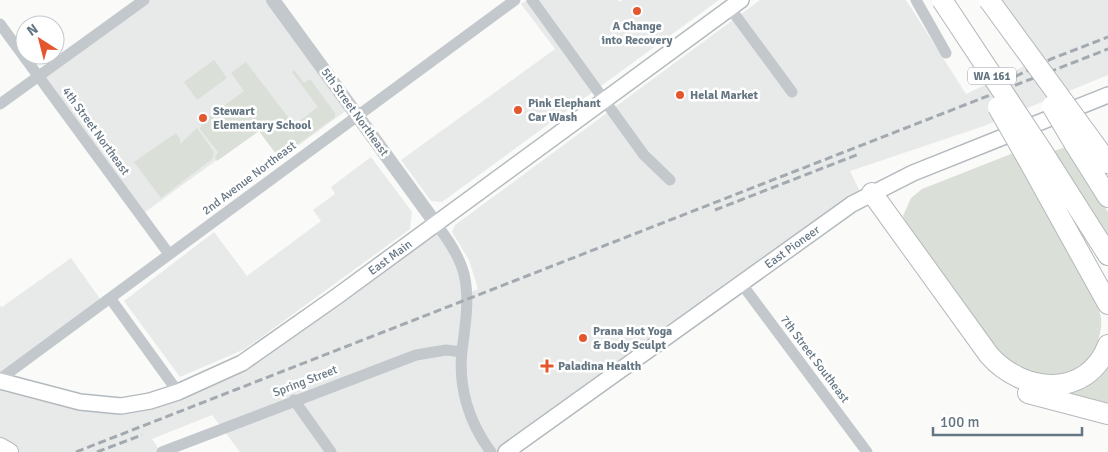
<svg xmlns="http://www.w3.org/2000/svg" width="1108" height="452" viewBox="0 0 1108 452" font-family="Signika,sans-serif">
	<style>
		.built { fill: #e8e9e9 }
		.green { fill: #dadfd7 }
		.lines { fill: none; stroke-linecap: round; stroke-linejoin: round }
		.secondary-casing { stroke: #b3babf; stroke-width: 18 }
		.primary-casing { stroke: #b5babe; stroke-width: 20 }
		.motorway-casing { stroke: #b4b9bd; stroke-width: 22 }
		.minor { stroke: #c3c8cc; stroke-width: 11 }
		.tertiary { stroke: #c3c8cc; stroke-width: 14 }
		.secondary { stroke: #fff; stroke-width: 15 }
		.primary { stroke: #fff; stroke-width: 18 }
		.motorway { stroke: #fff; stroke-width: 20 }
		.rail { stroke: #a2aab0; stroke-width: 3; stroke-dasharray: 8 4; stroke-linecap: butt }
		.motorway-bridge-casing { stroke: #b4b9bd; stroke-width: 22; stroke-linecap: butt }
		.motorway-bridge { stroke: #fff; stroke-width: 20 }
		.poi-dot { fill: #e4572e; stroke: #fff; stroke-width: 2 }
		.labels { text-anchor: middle; stroke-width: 5; stroke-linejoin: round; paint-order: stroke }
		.shield { fill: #fff; stroke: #939fa8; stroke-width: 1 }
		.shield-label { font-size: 11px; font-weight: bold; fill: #657683 }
		.poi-label { font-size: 12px; font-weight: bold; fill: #657683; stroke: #fff; text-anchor: start }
		.street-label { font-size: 12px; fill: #657683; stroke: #fff }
	</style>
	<rect width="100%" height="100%" fill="#fafaf8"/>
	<!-- built -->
	<path class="built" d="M144 0H273L351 107 280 159 258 130 141 215 39 77Z
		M527 0H618L620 2 623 0H719L442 202 431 201 401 160 555 49 521 4Z
		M760 0H906L966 94 1041 58 1002 0H1108V75L984 126 850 171 863 198 506 452H240L212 415 152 439 161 452H0V381L112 406 207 380 436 224 447 237 467 294 478 289 469 260 452 232 455 225Z
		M371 157 412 212 410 229 245 349 180 377 124 301 214 232 247 276 321 221 313 210 335 194 331 187Z
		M71 258 103 303 0 379V306L2 307Z"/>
	<!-- green -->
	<path class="green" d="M214 60 227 78 197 100 184 82Z
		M246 62 294 125 318 107 292 72 294 70 304 83 310 79 335 113V117L279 158 259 131 217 161 215 157 218 152 200 129 202 122 244 91 231 73Z
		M197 128 214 152 212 159 161 198 134 162 176 133 180 139V144Z
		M1066 147 1108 212V239L1051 152Z
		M1016 152 1095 299C1097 305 1100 312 1101 318 1103 338 1090 365 1071 373 1062 377 1050 377 1040 379L999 355 908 226 903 216 911 198 922 189Z
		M1108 363V408L1056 397Z"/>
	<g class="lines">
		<defs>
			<g id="secondary">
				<path id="s1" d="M0 381 80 402 121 406 150 401 178 392 242 363 336 297 741 0"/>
				<path id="s2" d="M506 452 852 204 913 173 1108 95"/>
			</g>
			<path id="primary" d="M0 447 9 452"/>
			<path id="motorway" d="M1089 137 1108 163
				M1074 143 1108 197
				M1042 151 1108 255
				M1026 156 1108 304
				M872 193 989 355C1022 393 1087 400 1108 345
				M1028 393 1108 414"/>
		</defs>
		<!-- secondary casing -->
		<use href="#secondary" class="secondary-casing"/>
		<!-- primary casing -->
		<use href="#primary" class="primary-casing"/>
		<!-- motorway casing -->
		<use href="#motorway" class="motorway-casing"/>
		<!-- minor -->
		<path class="minor" d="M532 0 644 155 670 180
			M916 0 946 53
			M730 8 792 92
			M0 24 169 254
			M0 104 144 0
			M436 224C448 239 459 255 464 274 470 299 465 326 462 351 458 387 469 423 491 452
			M741 283 867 452
			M110 298 178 392
			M0 379 515 0
			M294 400 331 452
			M162 452 416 355 446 350 462 352"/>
		<!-- tertiary -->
		<path class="tertiary" d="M273 0 436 224"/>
		<!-- secondary -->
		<use href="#secondary" class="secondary"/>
		<!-- primary -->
		<use href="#primary" class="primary"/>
		<!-- motorway -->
		<use href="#motorway" class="motorway"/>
		<!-- rail -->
		<path class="rail" d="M994 87 1051 59 1108 37
			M715 210 859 154
			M76 452 1108 49
			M97 452 142 435"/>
		<defs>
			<path id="motorway-bridge" d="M942 0 1042 151
				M989 0 1089 137
				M1052 106 1074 143
				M998 107 1026 156"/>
		</defs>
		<!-- motorway-bridge casing -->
		<use href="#motorway-bridge" class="motorway-bridge-casing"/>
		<!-- motorway-bridge -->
		<use href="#motorway-bridge" class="motorway-bridge"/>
	</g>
	<!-- markers -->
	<g class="poi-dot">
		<circle cx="637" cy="11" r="5"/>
		<circle cx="680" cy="95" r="5"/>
		<circle cx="518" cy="110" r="5"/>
		<circle cx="203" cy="118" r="5"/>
		<circle cx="583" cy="338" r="5"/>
		<path d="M544.5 358.5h5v5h5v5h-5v5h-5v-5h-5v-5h5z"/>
	</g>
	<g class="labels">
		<!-- shield labels -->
		<rect class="shield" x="968" y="67.5" width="48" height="17" rx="4"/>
		<g class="shield-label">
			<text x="992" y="80">WA 161</text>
		</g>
		<!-- poi labels -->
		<g class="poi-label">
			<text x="637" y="30" text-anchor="middle">A Change<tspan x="637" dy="14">into Recovery</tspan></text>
			<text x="690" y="99">Helal Market</text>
			<text x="528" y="107">Pink Elephant<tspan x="528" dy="14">Car Wash</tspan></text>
			<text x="213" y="115">Stewart<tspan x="213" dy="14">Elementary School</tspan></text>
			<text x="593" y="335">Prana Hot Yoga<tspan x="593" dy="14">&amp; Body Sculpt</tspan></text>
			<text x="558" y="370">Paladina Health</text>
		</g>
		<!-- street labels -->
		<g class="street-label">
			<text transform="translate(355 112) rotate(54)" y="4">5th Street Northeast</text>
			<text transform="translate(96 131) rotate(54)" y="4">4th Street Northeast</text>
			<text transform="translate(249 178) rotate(-37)" y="4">2nd Avenue Northeast</text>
			<text dy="4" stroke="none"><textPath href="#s2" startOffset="352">East Pioneer</textPath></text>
			<text dy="4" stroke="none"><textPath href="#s1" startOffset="435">East Main</textPath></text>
			<text transform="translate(815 359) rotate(53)" y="4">7th Street Southeast</text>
			<text transform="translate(305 381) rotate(-21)" y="4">Spring Street</text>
		</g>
	</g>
	<!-- north arrow -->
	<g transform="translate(40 40) rotate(324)"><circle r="24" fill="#ffffff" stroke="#c1c8cd"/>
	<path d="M0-4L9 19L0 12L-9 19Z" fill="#e4572e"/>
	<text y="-8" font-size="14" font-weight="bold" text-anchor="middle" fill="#657683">N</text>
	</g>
	<!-- scale -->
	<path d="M933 427v8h149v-8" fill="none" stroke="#657683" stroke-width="2.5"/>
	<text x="940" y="427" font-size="15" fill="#657683" stroke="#ffffff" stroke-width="4" paint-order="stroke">100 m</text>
</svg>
